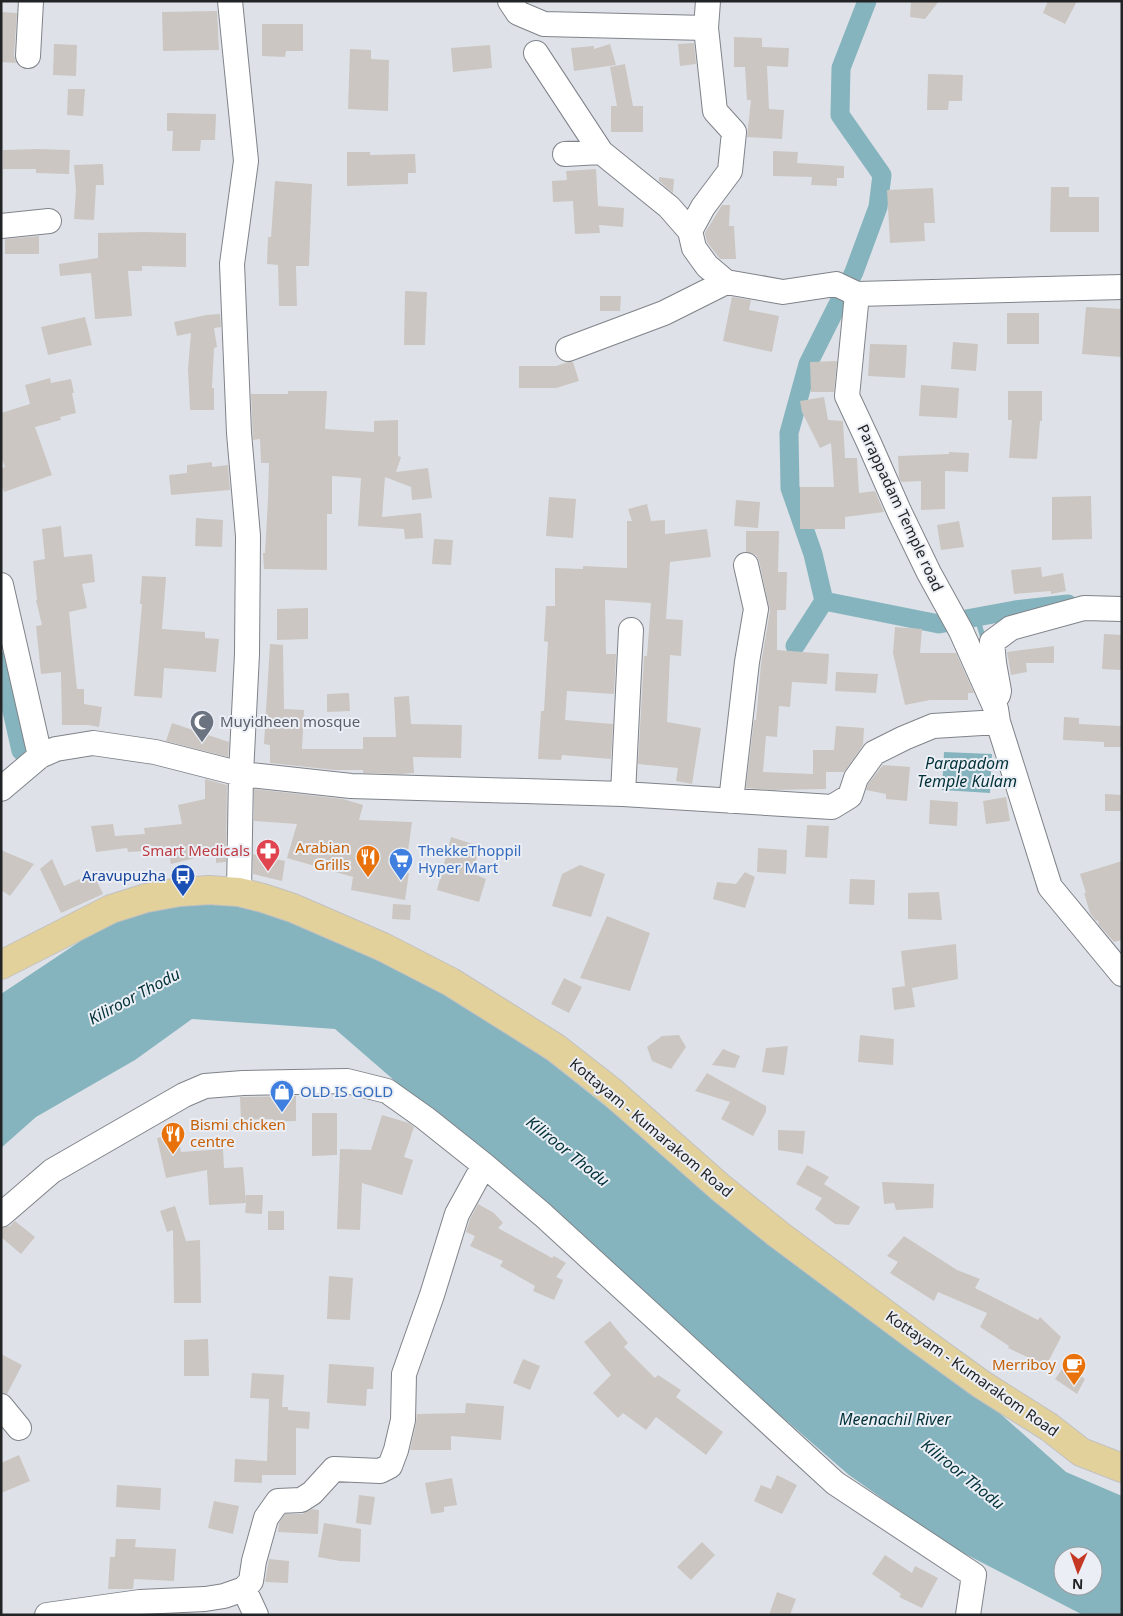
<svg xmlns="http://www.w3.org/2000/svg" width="1123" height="1616" viewBox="0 0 1123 1616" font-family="'Noto Sans',sans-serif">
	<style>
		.water { fill: #86b4be; fill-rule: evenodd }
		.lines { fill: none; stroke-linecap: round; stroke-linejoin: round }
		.stream { stroke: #86b4be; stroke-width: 5.5 }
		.canal { stroke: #86b4be; stroke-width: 19 }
		.building { fill: #cbc6c1 }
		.minor-casing { stroke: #7f8389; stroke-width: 26 }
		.major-casing { stroke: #c1c1c2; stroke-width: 30 }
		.minor { stroke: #fff; stroke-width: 24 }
		.major { stroke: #e3d19b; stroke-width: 28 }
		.labels { text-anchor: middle; stroke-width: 4; stroke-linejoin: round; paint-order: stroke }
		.street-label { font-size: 15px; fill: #212325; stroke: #ebeff5 }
		.worship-label { font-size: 15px; fill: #5b616d; stroke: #ebeff5; text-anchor: start }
		.food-label { font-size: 15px; fill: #c56008; stroke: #ebeff5; text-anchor: end }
		.health-label { font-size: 15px; fill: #be3a42; stroke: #ebeff5; text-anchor: end }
		.shop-label { font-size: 15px; fill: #366cbe; stroke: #ebeff5; text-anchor: start }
		.transit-label { font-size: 15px; fill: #164399; stroke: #ebeff5; text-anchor: end }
		.water-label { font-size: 16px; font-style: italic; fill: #013038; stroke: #ebeff5 }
	</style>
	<rect width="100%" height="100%" fill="#dee2e8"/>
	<!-- water -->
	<path class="water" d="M944 752 992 754 990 793 942 790Z
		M215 893 282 913 400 965 502 1024 729 1204 959 1377 1066 1472 1122 1496V1615H1083L948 1545 849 1475 335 1029 192 1019 135 1060 36 1117 1 1148V994L130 908ZM1063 1556H1093V1586H1063Z"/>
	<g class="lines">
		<!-- stream -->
		<path class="stream" d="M977 617 984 641"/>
		<!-- canal -->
		<path class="canal" d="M824 601 939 624 1015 610 1068 604
			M795 646 824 601 813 554 790 488 789 433 808 364 854 272 878 207 882 175 840 115 841 68 867 1
			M1 662 21 751"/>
	</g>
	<!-- building -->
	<path class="building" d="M911 1H939L925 19 910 17Z
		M1048 1H1077L1065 24 1043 13Z
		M217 11 219 50 163 51 162 12Z
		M1 12 17 13 14 55 16 63 1 62Z
		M262 24H303V51H286L285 57 262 56Z
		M734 37 762 38V47L789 48 788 67 767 66 769 109 784 110 782 139 747 137 751 100H747L745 67H734Z
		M694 43 696 64 680 66 678 44Z
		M54 44 77 45 76 76 53 75Z
		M610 44 616 65 574 71 571 48 594 46V49Z
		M490 45 492 68 453 72 451 48Z
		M350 49 371 50V59L389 60 388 111 348 109Z
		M625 64 633 106H643V132H611V106H617L610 67Z
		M928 74 963 75 962 101H949L948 110H927Z
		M68 89H85L83 116 67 115Z
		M167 113 216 114 215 140H201L200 151H172L173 131H167Z
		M37 149 70 150 69 174 36 173V169H3V150Z
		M773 151 798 152 797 163 844 166V178H837V186L811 185 812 177 773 176Z
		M347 152H370V155L415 154 416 173H408V184L347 186Z
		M103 164 104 185H96L94 220 74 219 76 190 74 165Z
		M596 169 598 206 624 208 623 227 599 225 600 233 575 234 573 201 553 202 552 181 567 180 566 171Z
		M659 177 674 179 673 193 659 181Z
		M275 181 312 184 309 266H296L297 306H279L278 265 267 264 268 237H271Z
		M1051 187H1069V197H1099V232H1050Z
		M933 188 935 223H924L925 241 890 243 887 190Z
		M722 205H730L729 226H734L736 259H720L707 242 705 233Z
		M144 232 186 233V267L142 266V271H128L132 316 95 319 91 273 60 276 59 264 98 258V233Z
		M39 236V254H5V239Z
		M405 291 427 292 425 345H404Z
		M600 296H621L620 311H600Z
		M732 297 751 300 749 310 779 316 772 352 723 341Z
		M1086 307 1122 309V357L1082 354Z
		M1007 313H1039V344H1007Z
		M220 314 221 327 214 328 217 347 214 348 212 388H214V410H190L188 369 191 333 177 336 174 322 206 315Z
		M85 317 92 345 48 355 41 327Z
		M953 342 978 344 976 371 951 369Z
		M870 344 907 345 905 378 868 376Z
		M837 361 834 392H811L810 362Z
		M568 362H573L579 381 556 388H519V366H556Z
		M50 378 51 383 71 379 74 393H72L76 413 60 417 61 420 35 427 52 475 4 492 1 483V469L5 467 1 456V413L30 404 25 385Z
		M921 385 959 388 957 418 919 416Z
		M288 391H327L325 429 374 432V421L398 420V456L401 457 396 472 428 468 432 498 412 500 411 487 385 477 382 517 421 513 423 538 405 539 404 529 358 526 361 478 332 476V514H327V570L264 569 263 553H265L268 499 269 463H261L260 439 253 440 251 394H288Z
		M1008 391H1042V421H1040L1037 459 1009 458 1012 420H1008Z
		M824 397 828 420 843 421 845 458H857L859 493 875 491 884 512 845 517V529H800V487H834L831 443 820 448 802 412 800 401Z
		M949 452 969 453 968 472 945 471V509L921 510V481L901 482 899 477 898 456 949 454Z
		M212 462V467L228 465 230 490 171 495 169 475 187 473V465Z
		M1091 496 1092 539 1052 540V497Z
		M549 497 576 499 573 538 546 536Z
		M736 500 760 502 758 528 734 526Z
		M647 504 651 521 665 520V534L707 529 711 557 670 562 666 619 683 620 681 656 670 655 667 722 701 728 692 784 676 781 678 768 638 764 644 656H647L651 603 605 600 606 654H616L614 694 567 691 565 720 613 724 611 759 562 755 561 760 538 759 541 711H544L548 642 544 641 546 606H555V568L583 569V566L627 568V521H632L628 509Z
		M196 518 223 520 222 547 195 546Z
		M959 521 964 547 941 550 937 525Z
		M61 526 64 557 92 554 95 582 82 584 87 608 69 612 77 689H84V704L102 707 99 727 88 725H62L61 672 41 674 36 626 42 625 36 600H37L33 561 45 559 42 529Z
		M746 531H779L778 572H787L786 610H777V650L829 654 827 684 792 682 790 707 779 706 777 737 766 736 763 772 813 774V750H834L836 726 864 728 863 745 844 772H826V789L772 790 746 788 754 720H756L761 664 770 611 759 561 756 555 746 552Z
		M434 539 453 540 451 565 432 564Z
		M1041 567 1042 577 1063 573 1066 591 1051 594V591L1014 594 1011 570Z
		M142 576 166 577 162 629 205 632V638L219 639 216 672 164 668 162 698 134 696 142 604H140Z
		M308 608V639L277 640V609Z
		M895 627 922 629 920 653H956L974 693H968V700H930L905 705 893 653Z
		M1104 634 1122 635V670L1102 669Z
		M270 644 283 645 284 709 304 710 302 749H363V737H396L394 697 409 696 411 724 462 725 461 758 413 757 414 773 401 774 363 773V770H335L270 763V745L264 744Z
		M1054 646V663H1026L1027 672 1011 675 1007 652Z
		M836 672 878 674 876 693 835 691Z
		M349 693 350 711 327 712V694Z
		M1064 717 1079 718V724L1122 726V747H1104V742L1063 740Z
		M172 723 229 742 228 757 166 741Z
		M883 765 910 767 907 801 886 799V794L866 790 868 784Z
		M205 779 227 785 226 862 216 863V853L171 864 169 855 147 856 146 851 128 852 127 848 96 852 91 826 113 824 115 836 145 834 144 828 182 824 178 805 205 799Z
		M254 789 343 799 363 805 359 820 412 822 405 873H409L405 900 351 890 353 877 287 858 297 824 254 821Z
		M1105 794 1122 795V811H1105Z
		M1006 797 1010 821 986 824 983 801Z
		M930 800 958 802 957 826 929 824Z
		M807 825 829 826 827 858 805 857Z
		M451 837 482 847 470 872 486 879 479 902 437 890Z
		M758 848 787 850 786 874 757 872Z
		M1 850 34 864 10 896 1 890Z
		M253 854 285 861 282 881 253 874Z
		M52 859 64 886 93 873 103 894 61 913 40 869Z
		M1122 861V940L1114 942 1099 925 1098 920 1096 921 1090 913 1084 893H1086L1080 874Z
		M580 865 605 874 591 917 552 906 562 874Z
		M745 872 755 877 745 908 713 899 717 882 736 884Z
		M850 879 875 880 874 905 849 904Z
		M939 892 942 920 908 919V893Z
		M393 904 411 905 410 920 392 919Z
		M607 916 650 933 630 991 580 978Z
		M956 944 958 979 912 988 915 1007 894 1010 892 988 905 986 901 951Z
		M564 978 582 987 569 1013 551 1004Z
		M679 1035 686 1047 671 1069 652 1061 647 1047 662 1036Z
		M860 1035 894 1039 893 1065 858 1062Z
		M788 1046 784 1075 762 1072 766 1048Z
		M723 1049 740 1056 735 1068 712 1065Z
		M707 1073 766 1106V1112L753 1136 721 1119 730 1102 695 1091Z
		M296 1096V1121L273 1122V1119L241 1120 240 1097Z
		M312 1113H337V1155L312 1156Z
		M382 1115 409 1123 414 1127 404 1157 413 1160 402 1195 362 1183 360 1230 337 1229 340 1149 371 1150Z
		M778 1130 805 1131 803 1154 778 1150Z
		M177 1134 181 1152 223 1149 224 1168 243 1167 246 1202V1195H263L262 1214 245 1213 246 1203 209 1205 207 1170 166 1178 157 1138Z
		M807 1165 829 1177 824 1184 860 1207 849 1225 835 1224 815 1209 822 1198 796 1184Z
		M882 1182 934 1184 933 1208 896 1210 894 1203 884 1204Z
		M478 1204 494 1213 503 1223 498 1228 552 1258 554 1256 566 1263 556 1277 563 1280 554 1300 533 1291 535 1286 500 1266 503 1261 470 1246 475 1236 466 1232 470 1219Z
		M175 1206 186 1241 200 1240 201 1303H174L173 1230 167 1232 160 1211Z
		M268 1211H284V1230H268Z
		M15 1221 35 1237 21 1254 1 1237V1228L10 1226Z
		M904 1236 957 1270 980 1279 975 1288 1038 1320 1040 1317 1061 1337 1046 1366 1008 1348 1009 1346 980 1327 987 1313 938 1292 934 1301 890 1273 898 1262 887 1256Z
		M329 1276 353 1278 350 1320 327 1319Z
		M610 1321 628 1343 624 1347 655 1378 658 1375 681 1390 676 1397 723 1432 706 1455 656 1417 646 1430 623 1413 618 1418 593 1393 611 1375 584 1342Z
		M208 1339 209 1376H184V1340Z
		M1 1354 22 1365 7 1394 1 1393Z
		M523 1359 540 1366 530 1390 513 1383Z
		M329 1364 374 1367 373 1389H367L366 1406 327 1403Z
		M1065 1365 1085 1379 1077 1394 1055 1379Z
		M252 1373 284 1375 282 1407H288V1410L310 1412 309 1429 296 1428V1475H262V1483L234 1482 235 1459 267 1461 269 1399 250 1398Z
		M466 1403 504 1406 501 1440 451 1436V1450H410L416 1423 417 1414 465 1413Z
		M19 1455 30 1481 1 1493V1463Z
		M777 1475 797 1485 782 1514 754 1501 761 1485 771 1489Z
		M452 1478 457 1505 444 1507V1512L431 1514 425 1483Z
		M117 1485 161 1488 160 1510 116 1507Z
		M359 1495 375 1497 371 1525 356 1523Z
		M214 1501 239 1506 233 1534 208 1528Z
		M312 1509 319 1510 318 1534 278 1532 279 1523 285 1514H302Z
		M324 1523 361 1529 360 1562 340 1561 318 1557Z
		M116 1539H136L135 1547 176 1549 174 1581 134 1579 133 1589H108L110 1557H115Z
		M702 1542 715 1555 691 1580 677 1567Z
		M885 1555 912 1573 915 1566 938 1578 922 1608 899 1597 901 1594 872 1574Z
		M269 1559 289 1561 288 1583 265 1582Z
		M777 1592 796 1599 790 1615H769Z"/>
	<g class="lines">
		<defs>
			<path id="minor" d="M230 1 246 161 232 264 239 433 248 536 247 654 241 774 239 892
				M510 1 518 13 544 24 706 28
				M708 1 706 28 715 111 734 132 730 171 703 207 690 231 694 248 707 266 726 282 783 292 836 284 857 294 1122 287
				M536 53 601 152
				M28 56 31 1
				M565 154 601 152 669 207 690 231
				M1 226 49 221
				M857 294 847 396 869 443 899 511 929 573 961 631 996 709 998 722 1050 887 1122 974
				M568 349 664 313 726 282
				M1 585 40 756
				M998 695 999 691 994 663 992 642 1011 628 1084 608 1122 609
				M1 789 40 756 56 749 93 743 155 752 241 774 351 786 623 794 832 807 850 796 856 778 874 753 904 738 933 726 998 722
				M623 794 631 630
				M731 801 747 662 756 609 746 565
				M1 1215 52 1171 184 1095 205 1086 243 1083 347 1081 387 1091 425 1118 484 1165 543 1215 835 1483 974 1575 968 1615
				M1 1406 19 1428
				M244 1589 256 1615
				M47 1615 140 1602 205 1599 224 1596 244 1589 251 1581 254 1561 266 1518 278 1501 301 1500 312 1493 334 1469 380 1471 390 1466 396 1450 403 1420 404 1374 432 1295 457 1214 484 1165"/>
			<path id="major" d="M1 965 111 909 146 898 179 892 209 890 239 892 263 898 293 908 383 947 451 982 556 1048 611 1091 721 1188 778 1234 919 1339 981 1384 1049 1427 1081 1452 1122 1468"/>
		</defs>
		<!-- minor casing -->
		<use href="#minor" class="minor-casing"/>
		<!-- major casing -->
		<use href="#major" class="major-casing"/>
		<!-- minor -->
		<use href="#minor" class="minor"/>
		<!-- major -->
		<use href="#major" class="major"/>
	</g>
	<!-- icons -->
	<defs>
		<symbol id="mosque-pin" viewBox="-11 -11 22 30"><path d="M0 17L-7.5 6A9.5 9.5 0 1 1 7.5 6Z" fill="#6b7280" stroke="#ebeff5"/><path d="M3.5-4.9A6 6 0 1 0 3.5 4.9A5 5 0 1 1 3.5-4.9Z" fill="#fff"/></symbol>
		<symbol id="pharmacy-pin" viewBox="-11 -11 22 30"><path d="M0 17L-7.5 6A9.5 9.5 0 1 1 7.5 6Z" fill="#e0444e" stroke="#ebeff5"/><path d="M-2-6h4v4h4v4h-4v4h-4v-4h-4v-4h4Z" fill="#fff"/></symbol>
		<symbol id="restaurant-pin" viewBox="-11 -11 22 30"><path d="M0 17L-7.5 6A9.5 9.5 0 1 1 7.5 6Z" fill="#e8710a" stroke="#ebeff5"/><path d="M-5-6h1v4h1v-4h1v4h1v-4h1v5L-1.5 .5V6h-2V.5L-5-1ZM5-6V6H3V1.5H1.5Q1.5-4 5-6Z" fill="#fff"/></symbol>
		<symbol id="supermarket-pin" viewBox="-11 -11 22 30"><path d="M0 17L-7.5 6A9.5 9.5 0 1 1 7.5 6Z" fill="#3f7fe0" stroke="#ebeff5"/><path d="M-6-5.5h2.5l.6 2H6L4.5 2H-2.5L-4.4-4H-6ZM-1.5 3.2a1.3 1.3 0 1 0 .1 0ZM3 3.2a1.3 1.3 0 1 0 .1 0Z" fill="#fff"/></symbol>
		<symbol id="bus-pin" viewBox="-11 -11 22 30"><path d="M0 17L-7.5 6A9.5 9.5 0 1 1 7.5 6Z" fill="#1a4fb4" stroke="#ebeff5"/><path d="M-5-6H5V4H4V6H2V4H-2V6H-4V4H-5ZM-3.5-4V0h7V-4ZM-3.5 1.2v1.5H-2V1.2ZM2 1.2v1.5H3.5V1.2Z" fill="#fff"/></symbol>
		<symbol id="shop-pin" viewBox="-11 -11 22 30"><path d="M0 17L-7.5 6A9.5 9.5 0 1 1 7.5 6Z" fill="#3f7fe0" stroke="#ebeff5"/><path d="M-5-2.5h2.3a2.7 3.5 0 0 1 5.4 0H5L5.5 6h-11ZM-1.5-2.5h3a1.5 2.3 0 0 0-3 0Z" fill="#fff"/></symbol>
		<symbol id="cafe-pin" viewBox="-11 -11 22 30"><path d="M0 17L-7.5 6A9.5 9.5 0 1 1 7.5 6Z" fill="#e8710a" stroke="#ebeff5"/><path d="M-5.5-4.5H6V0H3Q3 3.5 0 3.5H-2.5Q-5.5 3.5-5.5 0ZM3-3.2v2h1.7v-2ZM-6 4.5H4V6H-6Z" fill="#fff"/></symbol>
	</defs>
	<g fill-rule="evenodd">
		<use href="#mosque-pin" x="188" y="708" width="28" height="38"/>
		<use href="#pharmacy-pin" x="254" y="837" width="28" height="38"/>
		<use href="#restaurant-pin" x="354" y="843" width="28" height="38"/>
		<use href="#supermarket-pin" x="387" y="846" width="28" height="38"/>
		<use href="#bus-pin" x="169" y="862" width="28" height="38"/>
		<use href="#shop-pin" x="268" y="1078" width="28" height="38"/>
		<use href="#restaurant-pin" x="159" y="1120" width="28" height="38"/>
		<use href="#cafe-pin" x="1060" y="1351" width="28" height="38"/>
	</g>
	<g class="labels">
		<!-- street labels -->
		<g class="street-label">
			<text transform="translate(900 508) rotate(65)" y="5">Parappadam Temple road</text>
			<text transform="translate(651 1128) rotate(40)" y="5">Kottayam - Kumarakom Road</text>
			<text transform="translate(972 1374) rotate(35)" y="5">Kottayam - Kumarakom Road</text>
		</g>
		<!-- worship labels -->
		<g class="worship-label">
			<text x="220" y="727">Muyidheen mosque</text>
		</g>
		<!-- food labels -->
		<g class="food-label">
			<text x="350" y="853">Arabian<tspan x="350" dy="17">Grills</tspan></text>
			<text x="190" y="1130" text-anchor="start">Bismi chicken<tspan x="190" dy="17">centre</tspan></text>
			<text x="1056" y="1370">Merriboy</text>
		</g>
		<!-- health labels -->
		<g class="health-label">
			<text x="250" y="856">Smart Medicals</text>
		</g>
		<!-- shop labels -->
		<g class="shop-label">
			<text x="418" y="856">ThekkeThoppil<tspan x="418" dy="17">Hyper Mart</tspan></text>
			<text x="300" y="1097">OLD IS GOLD</text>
		</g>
		<!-- transit labels -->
		<g class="transit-label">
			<text x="166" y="881">Aravupuzha</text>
		</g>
		<!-- water labels -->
		<g class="water-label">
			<text x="967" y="769">Parapadom<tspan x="967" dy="18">Temple Kulam</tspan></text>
			<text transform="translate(134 996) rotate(-28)" y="6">Kiliroor Thodu</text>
			<text transform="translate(568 1151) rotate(39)" y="6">Kiliroor Thodu</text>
			<text x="895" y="1425">Meenachil River</text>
			<text transform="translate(963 1474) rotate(39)" y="6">Kiliroor Thodu</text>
		</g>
	</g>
	<!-- border -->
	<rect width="1123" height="1616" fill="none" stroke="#212325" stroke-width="5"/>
	<!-- north arrow -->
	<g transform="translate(1078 1571) rotate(182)"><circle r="24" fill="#ebeff5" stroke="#9a9da2"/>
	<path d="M0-4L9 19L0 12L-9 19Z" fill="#c43824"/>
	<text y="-8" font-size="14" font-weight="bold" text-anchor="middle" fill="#212325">N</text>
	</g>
</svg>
